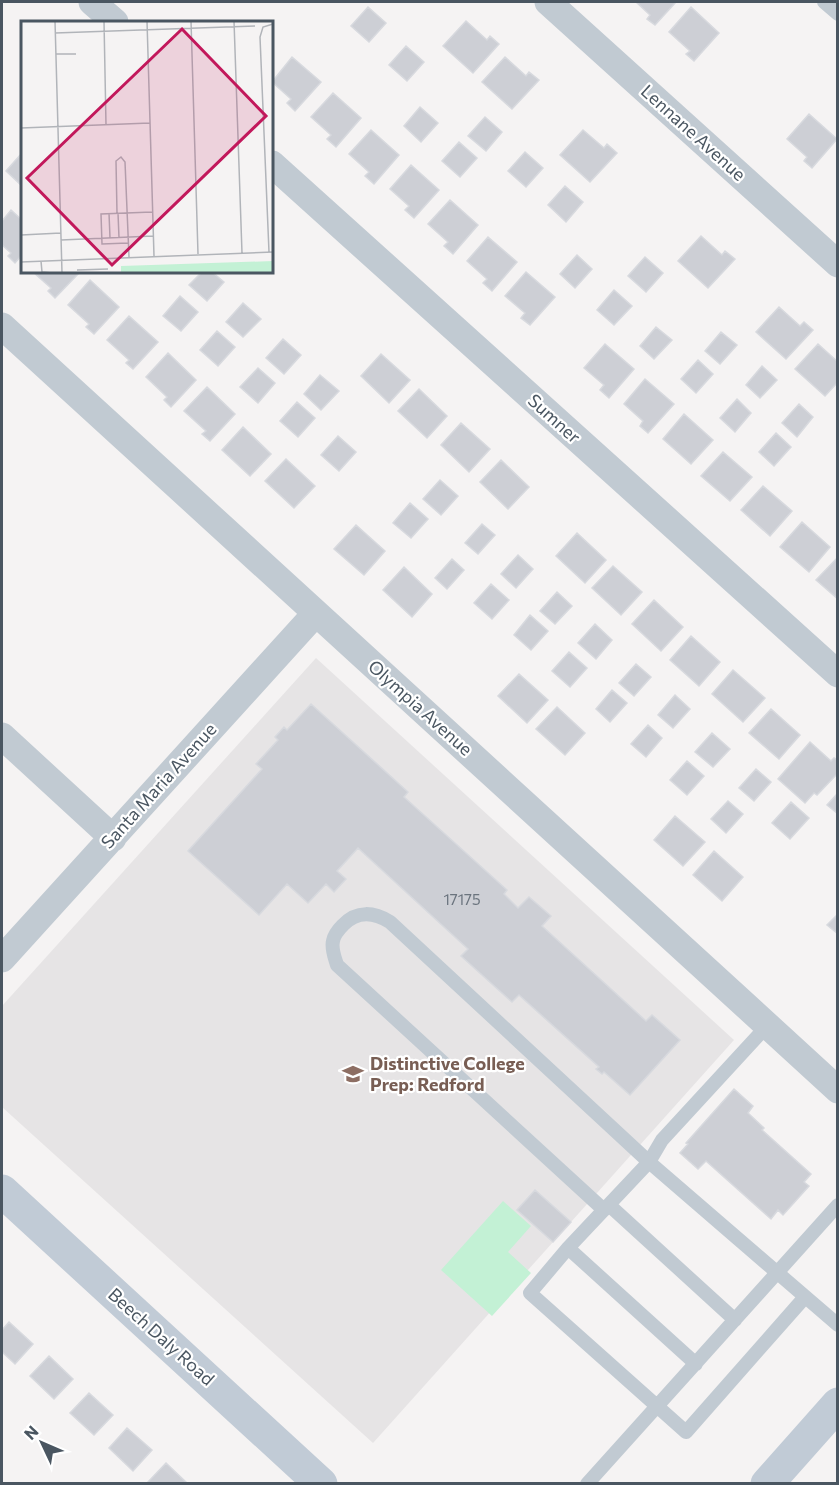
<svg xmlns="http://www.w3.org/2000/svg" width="839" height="1485" viewBox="0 0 839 1485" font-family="Commissioner,sans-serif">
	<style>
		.education { fill: #e6e4e5 }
		.green { fill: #c3f1d5 }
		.building { fill: #cdcfd5; stroke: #d7d9de; stroke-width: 1.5 }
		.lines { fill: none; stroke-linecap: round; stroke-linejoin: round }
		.lane { stroke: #c1cad2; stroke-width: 14 }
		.street { stroke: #c1cad2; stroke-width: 27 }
		.secondary { stroke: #c1cbd6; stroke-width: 33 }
		.labels { text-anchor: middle; stroke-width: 4.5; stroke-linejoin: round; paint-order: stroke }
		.number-label { font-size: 15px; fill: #6b747e }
		.street-label { font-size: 18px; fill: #4a5661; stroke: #fff }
		.education-label { font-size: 18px; font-weight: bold; fill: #785e54; stroke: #fff; text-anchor: start }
		.inset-road { fill: none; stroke: #b1b4b9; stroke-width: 1.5 }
		.view { fill: #c2185b; fill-opacity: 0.15; stroke: #c2185b; stroke-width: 3 }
		.inset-edge { fill: none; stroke: #4a5661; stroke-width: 3 }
	</style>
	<rect width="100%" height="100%" fill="#f5f3f3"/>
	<!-- education -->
	<path class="education" d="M316 658 734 1040 373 1443 2 1107V1006Z"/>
	<!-- green -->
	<path class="green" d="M503 1201 531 1226 508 1252 531 1273 492 1316 441 1270Z"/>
	<!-- building -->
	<path class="building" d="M636 2H676L655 25 647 19 650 15Z
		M368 7 386 23 369 42 351 26Z
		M691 7 719 33 694 61 686 54 690 51 669 32Z
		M466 21 487 40 490 36 499 44 473 73 443 46Z
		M406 46 424 62 407 81 389 65Z
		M292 57 321 82 295 111 287 103 291 99 272 82Z
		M505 57 526 76 529 72 539 80 512 109 482 82Z
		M333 93 361 118 336 147 327 139 331 135 311 117Z
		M420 107 438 123 421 142 404 126Z
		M809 114 837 139 812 168 804 161 807 157 787 139Z
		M485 117 502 132 486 151 468 136Z
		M371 130 399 155 374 184 365 176 369 172 349 154Z
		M583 130 604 148 607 144 617 153 590 182 560 155Z
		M459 142 477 158 460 177 442 161Z
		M525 152 543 168 526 187 508 171Z
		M22 153V186L6 171Z
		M411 165 439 190 414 218 405 210 409 206 390 189Z
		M565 186 583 202 566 222 548 205Z
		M450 200 478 225 453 254 444 246 448 242 428 224Z
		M11 210 22 220V255L15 263 8 256 11 253 2 245V221Z
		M701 236 722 255 725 251 735 259 708 288 678 261Z
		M488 237 517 262 492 291 483 283 487 279 467 261Z
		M577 255 592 269 575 288 560 274Z
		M645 257 663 273 646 292 628 276Z
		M33 272H80L55 298 48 291 51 288Z
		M202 272H212L224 282 207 301 189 285Z
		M526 272 555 297 530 325 521 318 525 313 505 296Z
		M90 280 119 307 94 334 86 327 89 324 68 305Z
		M614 290 632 306 614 325 597 310Z
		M180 296 198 312 181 331 163 316Z
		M243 303 261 319 243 337 226 322Z
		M779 307 800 326 804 322 813 330 786 359 756 332Z
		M129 316 158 342 133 369 126 363 129 360 107 340Z
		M656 327 672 340 654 359 640 346Z
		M217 331 235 347 218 366 200 350Z
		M721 332 737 345 720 364 705 351Z
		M283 339 301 355 284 374 266 358Z
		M605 344 634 369 609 398 600 390 604 385 584 368Z
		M818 344 838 362V382L825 396 795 369Z
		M168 353 196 380 171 407 164 400 167 397 146 377Z
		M381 354 410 380 389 403 361 376Z
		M698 360 713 374 696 393 681 379Z
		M762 366 777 380 760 398 746 385Z
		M258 368 275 383 258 403 240 387Z
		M320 375 339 391 321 410 304 394Z
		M645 379 674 404 648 433 640 426 643 421 624 404Z
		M207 387 235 414 210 441 202 434 206 431 184 411Z
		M419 389 447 416 427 438 398 411Z
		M737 399 751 413 735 432 720 418Z
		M297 402 315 418 298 437 280 421Z
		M799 404 813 417 797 437 782 423Z
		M684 414 713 440 691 464 663 439Z
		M461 423 490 449 469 472 441 445Z
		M243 427 271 454 250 476 222 450Z
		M776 433 791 447 774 466 759 452Z
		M338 436 356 452 339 471 321 455Z
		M723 452 752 477 730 501 701 476Z
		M286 459 315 486 294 508 265 481Z
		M501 460 529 487 508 509 480 482Z
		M440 480 458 496 441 515 423 499Z
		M763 486 792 511 770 536 741 510Z
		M410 503 428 519 411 538 393 523Z
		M802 522 830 547 809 572 780 547Z
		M482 524 495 535 478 554 465 543Z
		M356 525 385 551 364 575 334 549Z
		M577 533 606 560 585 583 556 556Z
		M518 555 533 569 516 588 501 574Z
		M838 557V599L816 580Z
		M452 559 464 570 447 589 435 578Z
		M613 566 642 592 621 615 592 588Z
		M404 567 432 594 412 617 383 590Z
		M491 584 509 600 492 619 474 603Z
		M557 592 572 606 555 624 540 611Z
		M654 600 683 627 661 651 632 624Z
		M530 615 548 631 531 650 514 635Z
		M595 624 612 640 596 659 578 643Z
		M691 636 720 662 699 686 670 660Z
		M569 652 587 668 570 687 552 671Z
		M636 664 651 677 634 696 619 683Z
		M733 670 765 698 743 722 712 694Z
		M519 674 548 700 527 723 498 696Z
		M612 690 627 703 610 722 596 709Z
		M675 695 690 709 673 728 658 715Z
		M311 704 408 792 404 797 507 890 504 894 518 908 529 897 551 916 542 926 646 1021 652 1015 680 1040 630 1095 604 1072 602 1074 596 1069 599 1067 519 995 512 1002 461 956 468 949 358 848 337 871 346 879 334 892 326 884 308 903 287 884 259 915 188 851 262 769 256 764 278 740 275 737 284 727 287 730Z
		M557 707 585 733 565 755 536 729Z
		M771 709 800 735 779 759 749 733Z
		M648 725 662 738 646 757 631 744Z
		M712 733 730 749 713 767 695 752Z
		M810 742 831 761 834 758 838 760V773L817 795 814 793 805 803 778 779Z
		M687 761 704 776 687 795 670 780Z
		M756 769 771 782 754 801 739 788Z
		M838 793V814L827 805Z
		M728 801 743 814 726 833 711 819Z
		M791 802 809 818 790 839 772 823Z
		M675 816 705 842 683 866 654 840Z
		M714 851 743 877 722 901 693 875Z
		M838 914V934L827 925Z
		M734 1089 753 1106 748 1113 764 1128 762 1130 811 1174 804 1182 809 1186 783 1215 778 1210 771 1219 706 1161 698 1169 680 1153 688 1144 686 1143Z
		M535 1190 571 1222 553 1242 517 1210Z
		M9 1322 33 1344 15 1364 2 1352V1330Z
		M49 1356 73 1379 54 1399 30 1376Z
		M89 1393 113 1415 94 1435 70 1413Z
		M127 1428 152 1450 133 1471 109 1448Z
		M166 1463 188 1484 147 1483Z"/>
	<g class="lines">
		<!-- lane -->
		<path class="lane" d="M824 2 838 14
			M767 1026 662 1140 649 1162 568 1248 530 1293 686 1432 805 1297
			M609 1205 735 1320
			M604 1210 337 965C335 958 331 949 333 941 334 935 339 929 343 925 357 910 374 912 390 922L649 1162 838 1325
			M568 1248 696 1364
			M587 1484 838 1205"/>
		<!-- street -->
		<path class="street" d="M92 2 115 22
			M548 2 838 264
			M272 164 838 674
			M2 326 838 1090
			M2 736 113 838
			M2 959 316 613"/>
		<!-- secondary -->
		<path class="secondary" d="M2 1191 321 1484
			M767 1484 838 1404"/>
	</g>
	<!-- icons -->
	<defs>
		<symbol id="school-bare" viewBox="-9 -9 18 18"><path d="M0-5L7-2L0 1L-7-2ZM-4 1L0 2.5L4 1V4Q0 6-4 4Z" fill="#8d6e63" stroke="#fff" stroke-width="2.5" paint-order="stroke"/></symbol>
	</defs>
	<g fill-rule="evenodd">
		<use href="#school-bare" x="338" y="1059" width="30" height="30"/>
	</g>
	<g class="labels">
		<!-- number labels -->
		<g class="number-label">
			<text x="462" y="905">17175</text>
		</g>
		<!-- street labels -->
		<g class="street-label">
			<text transform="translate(693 133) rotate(42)" y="6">Lennane Avenue</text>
			<text transform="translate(554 419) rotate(42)" y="6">Sumner</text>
			<text transform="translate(420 708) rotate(42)" y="6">Olympia Avenue</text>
			<text transform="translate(159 786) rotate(-48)" y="6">Santa Maria Avenue</text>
			<text transform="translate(161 1337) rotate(42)" y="6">Beech Daly Road</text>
		</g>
		<!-- education labels -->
		<g class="education-label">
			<text x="370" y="1070">Distinctive College<tspan x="370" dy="21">Prep: Redford</tspan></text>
		</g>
	</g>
	<!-- overview -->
	<g transform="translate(21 21)">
		<rect width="252" height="252" fill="#f5f3f3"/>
		<path d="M252 240V252H100V245Z" fill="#c3f1d5"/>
		<path class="inset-road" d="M34 0 41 252M83 0 85 104M126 0 133 235M170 0 177 233M213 0 221 232M34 12 234 5M35 33H55M0 107 129 102M88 192 89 217M96 192 95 140 100 136 104 141 108 236M97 192 98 217M0 214 40 212M40 219 132 215M107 222 81 223 80 193 131 191M248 231 239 16 242 6 252 3M20 240 21 251 31 252M0 241 252 231M56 249 87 248"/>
		<path class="view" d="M161 8 245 95 91 244 6 157Z"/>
		<rect width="252" height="252" class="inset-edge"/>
	</g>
	<!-- border -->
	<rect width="839" height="1485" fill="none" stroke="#4a5661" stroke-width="6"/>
	<!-- north arrow -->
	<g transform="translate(42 1443) rotate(314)" stroke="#ffffff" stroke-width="4.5" paint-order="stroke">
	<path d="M0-4.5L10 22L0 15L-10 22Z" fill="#4a5661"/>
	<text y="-9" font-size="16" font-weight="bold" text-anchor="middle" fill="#4a5661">N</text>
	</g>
</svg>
